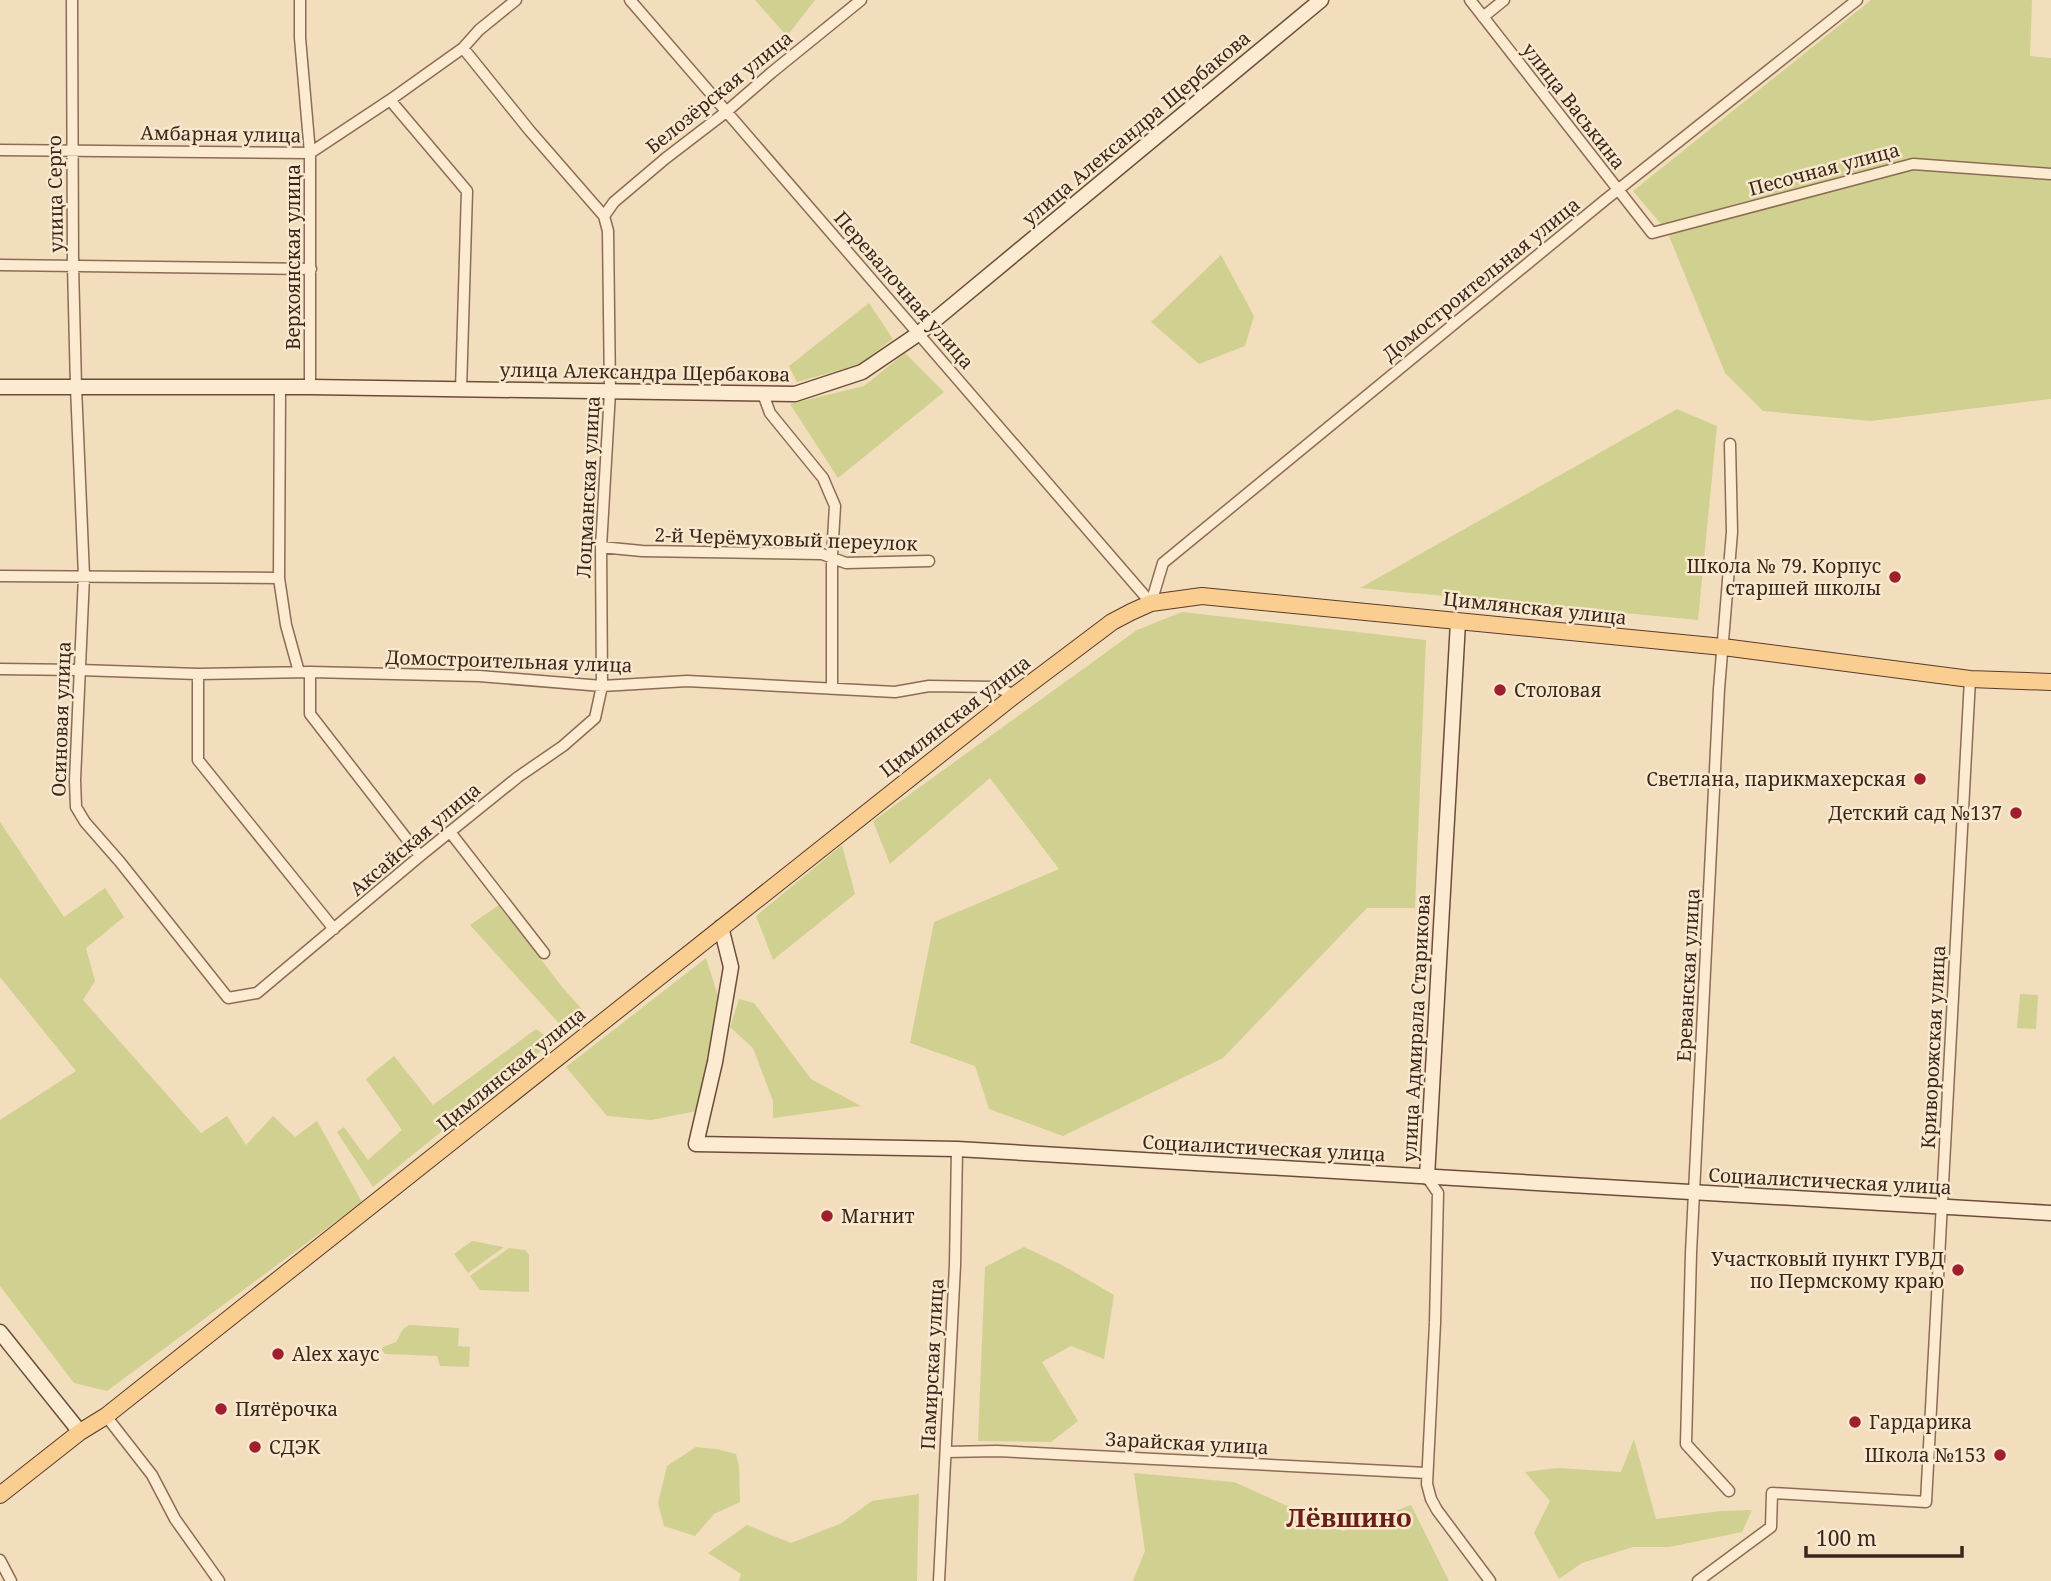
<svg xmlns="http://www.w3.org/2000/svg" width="2051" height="1581" viewBox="0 0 2051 1581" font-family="'Noto Serif',serif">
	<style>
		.green { fill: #d0d190 }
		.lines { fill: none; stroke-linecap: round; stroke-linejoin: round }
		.street-casing { stroke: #8c6c55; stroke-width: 13 }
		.secondary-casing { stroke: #6d4d38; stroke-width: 17 }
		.primary-casing { stroke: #593b2a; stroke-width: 18 }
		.street { stroke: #fcebd1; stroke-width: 10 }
		.secondary { stroke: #fcebd1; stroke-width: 14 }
		.primary { stroke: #face91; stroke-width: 16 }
		.poi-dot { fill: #a01f2d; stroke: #f9e8ce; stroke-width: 2.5 }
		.labels { text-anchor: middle; stroke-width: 5; stroke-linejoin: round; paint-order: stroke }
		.street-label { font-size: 19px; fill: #3a271b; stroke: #f9e8ce }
		.poi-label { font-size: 19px; fill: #3a271b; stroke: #f9e8ce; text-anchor: start }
		.district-label { font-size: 26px; font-weight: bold; fill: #6a1f16; stroke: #f9e8ce }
	</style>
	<rect width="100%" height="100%" fill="#f2ddbd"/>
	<!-- green -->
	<path class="green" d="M755 0H815L787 36Z
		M1871 0H2032L2030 56 2051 58V399L1871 421 1763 411 1725 373 1667 231 1633 191Z
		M1221 255 1254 316 1245 346 1199 364 1151 322Z
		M869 303 893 339 858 365 797 382 789 366Z
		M905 353 944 392 838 478 790 404 864 386Z
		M1677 409 1717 426 1698 620 1360 588Z
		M1182 612 1426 640 1415 908H1367L1223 1058 1063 1136 989 1109 975 1066 910 1043 934 922 1059 869 990 778 890 864 873 821 1137 630Z
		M0 822 64 917 105 888 124 917 86 948 95 981 83 1000 201 1133 227 1116 246 1145 273 1116 295 1137 317 1121 362 1202 107 1391 74 1383 0 1286V1120L76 1071 0 977Z
		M842 845 855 894 773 960 756 916Z
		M499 905 563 988 588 1016 565 1030 470 925Z
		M706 958 719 999 697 1111 651 1120 607 1116 566 1067Z
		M2020 994 2038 995 2036 1029 2017 1028Z
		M739 999 754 1003 811 1079 861 1106 773 1118V1101L753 1048 730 1027Z
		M536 1029 553 1041 373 1187 337 1132 344 1127 368 1160 402 1130 366 1079 394 1056 433 1105Z
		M472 1241 504 1247 468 1273 454 1254Z
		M1024 1247 1060 1264 1114 1295 1104 1359 1071 1346 1042 1362 1078 1421 1051 1442 978 1441 985 1267Z
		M509 1248 525 1250 529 1255V1292L480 1290 470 1276Z
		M409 1325 459 1328 458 1346 470 1347 469 1367 440 1366 437 1356 385 1354 382 1350 383 1347 396 1342 403 1329Z
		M1634 1439 1656 1519 1721 1511 1752 1510 1742 1532 1669 1547H1633L1582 1563 1559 1579 1534 1533 1550 1501 1525 1472 1557 1468 1621 1472Z
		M696 1447 717 1449 736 1454 739 1466 740 1502 714 1514 695 1536 664 1526 658 1503 667 1466Z
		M1134 1473 1234 1482 1343 1531 1411 1505 1449 1581H1133L1145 1551Z
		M919 1494 917 1581H739L741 1574 708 1553 747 1525 791 1543 840 1524 872 1501Z"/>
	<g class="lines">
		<defs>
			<path id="street" d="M72 0 73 265 76 387 84 576 75 780 76 807 85 822 120 862 228 998 257 993 420 856 518 777 563 746 595 718 602 686 601 547 610 392 608 231 604 216 530 131 463 48
				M300 0V38L310 153V387
				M630 0 1151 603
				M1470 0 1652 233 1913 164 2051 174
				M1483 17 1504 0
				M390 100 467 191 461 390
				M0 150 310 153 390 100 463 48 479 30 516 0
				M604 216 614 202 666 158 726 112 771 73 861 0
				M0 265 311 269
				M280 388 279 578 286 625 299 672
				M763 394 770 413 823 478 835 506 832 556V689
				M601 547 642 551 822 554 846 563 929 561
				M0 576 279 578
				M1151 603 1163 563 1605 200 1857 0
				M0 669 80 670 198 674 310 672 479 676 602 686 687 681 895 692 929 686 996 687 1015 695
				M310 672V714L420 856
				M198 674V760L334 929
				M450 832 544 953
				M1427 1177 1438 1193 1435 1323 1427 1484 1431 1499 1437 1510 1490 1581
				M106 1416 152 1475 175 1519 219 1581
				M946 1452 997 1451 1426 1473
				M1729 1491 1686 1444 1691 1253 1719 689 1732 532 1730 444
				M0 1560 11 1581
				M939 1581 955 1265 957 1149
				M1698 1581 1771 1527 1772 1493 1926 1502 1970 679"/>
			<path id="secondary" d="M0 387H310L795 394 862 372 918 334 1321 0
				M721 927 731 967 715 1062 696 1144 957 1149 2051 1213
				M1427 1177 1458 622
				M0 1332 80 1432"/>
			<path id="primary" d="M0 1495 80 1432 106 1416 1015 695 1112 622 1131 612 1151 603 1202 596 1723 647 1970 679 2051 682"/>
		</defs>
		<!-- street casing -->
		<use href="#street" class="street-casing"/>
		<!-- secondary casing -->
		<use href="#secondary" class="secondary-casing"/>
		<!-- primary casing -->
		<use href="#primary" class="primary-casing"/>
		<!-- street -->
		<use href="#street" class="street"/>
		<!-- secondary -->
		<use href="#secondary" class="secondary"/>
		<!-- primary -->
		<use href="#primary" class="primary"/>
	</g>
	<!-- markers -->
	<g class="poi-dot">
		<circle cx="1895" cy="577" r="7"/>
		<circle cx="1500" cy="690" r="7"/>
		<circle cx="1920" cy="779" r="7"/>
		<circle cx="2016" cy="813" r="7"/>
		<circle cx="827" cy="1216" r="7"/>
		<circle cx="1958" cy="1270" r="7"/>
		<circle cx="278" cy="1354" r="7"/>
		<circle cx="221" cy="1409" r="7"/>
		<circle cx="1855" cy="1422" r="7"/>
		<circle cx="255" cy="1447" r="7"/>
		<circle cx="2000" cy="1455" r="7"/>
	</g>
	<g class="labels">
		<!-- street labels -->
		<g class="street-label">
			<text transform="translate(719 92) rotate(-39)" y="7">Белозёрская улица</text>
			<text transform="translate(1574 106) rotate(52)" y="7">улица Васькина</text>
			<text transform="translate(1136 128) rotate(-40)" y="7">улица Александра Щербакова</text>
			<text transform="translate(221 134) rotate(1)" y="7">Амбарная улица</text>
			<text transform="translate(1824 169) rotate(-15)" y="7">Песочная улица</text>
			<text transform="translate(55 194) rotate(-91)" y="7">улица Серго</text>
			<text transform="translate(293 257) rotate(-90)" y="7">Верхоянская улица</text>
			<text transform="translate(1481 279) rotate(-39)" y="7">Домостроительная улица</text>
			<text transform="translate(904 290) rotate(49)" y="7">Перевалочная улица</text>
			<text transform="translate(645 372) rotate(1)" y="7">улица Александра Щербакова</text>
			<text transform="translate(588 487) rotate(-87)" y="7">Лоцманская улица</text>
			<text transform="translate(786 539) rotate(2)" y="7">2-й Черёмуховый переулок</text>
			<text transform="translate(1535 608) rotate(6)" y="7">Цимлянская улица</text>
			<text transform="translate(509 661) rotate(2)" y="7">Домостроительная улица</text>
			<text transform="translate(955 716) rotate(-38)" y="7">Цимлянская улица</text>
			<text transform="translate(61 719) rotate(-88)" y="7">Осиновая улица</text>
			<text transform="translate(415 839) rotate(-40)" y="7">Аксайская улица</text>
			<text transform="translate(1688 975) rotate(-87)" y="7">Ереванская улица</text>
			<text transform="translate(1416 1028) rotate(-87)" y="7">улица Адмирала Старикова</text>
			<text transform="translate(1933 1047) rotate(-87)" y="7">Криворожская улица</text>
			<text transform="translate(511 1069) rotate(-39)" y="7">Цимлянская улица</text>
			<text transform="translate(1264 1148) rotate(3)" y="7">Социалистическая улица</text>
			<text transform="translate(1830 1181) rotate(3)" y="7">Социалистическая улица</text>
			<text transform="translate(932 1364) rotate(-87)" y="7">Памирская улица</text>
			<text transform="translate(1187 1443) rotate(3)" y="7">Зарайская улица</text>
		</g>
		<!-- poi labels -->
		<g class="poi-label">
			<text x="1881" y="573" text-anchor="end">Школа № 79. Корпус<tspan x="1881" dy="22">старшей школы</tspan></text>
			<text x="1514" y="697">Столовая</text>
			<text x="1906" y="786" text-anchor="end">Светлана, парикмахерская</text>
			<text x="2002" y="820" text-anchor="end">Детский сад №137</text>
			<text x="841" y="1223">Магнит</text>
			<text x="1944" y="1266" text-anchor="end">Участковый пункт ГУВД<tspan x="1944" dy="22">по Пермскому краю</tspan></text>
			<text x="292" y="1361">Alex хаус</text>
			<text x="235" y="1416">Пятёрочка</text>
			<text x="1869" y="1429">Гардарика</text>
			<text x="269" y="1454">СДЭК</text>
			<text x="1986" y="1462" text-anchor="end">Школа №153</text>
		</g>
		<!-- district labels -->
		<g class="district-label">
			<text x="1349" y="1527">Лёвшино</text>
		</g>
	</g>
	<!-- scale -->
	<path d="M1806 1546v10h156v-10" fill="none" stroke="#3a271b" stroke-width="3.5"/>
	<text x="1816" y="1546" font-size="21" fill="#3a271b" stroke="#f9e8ce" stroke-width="5" paint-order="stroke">100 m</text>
</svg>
